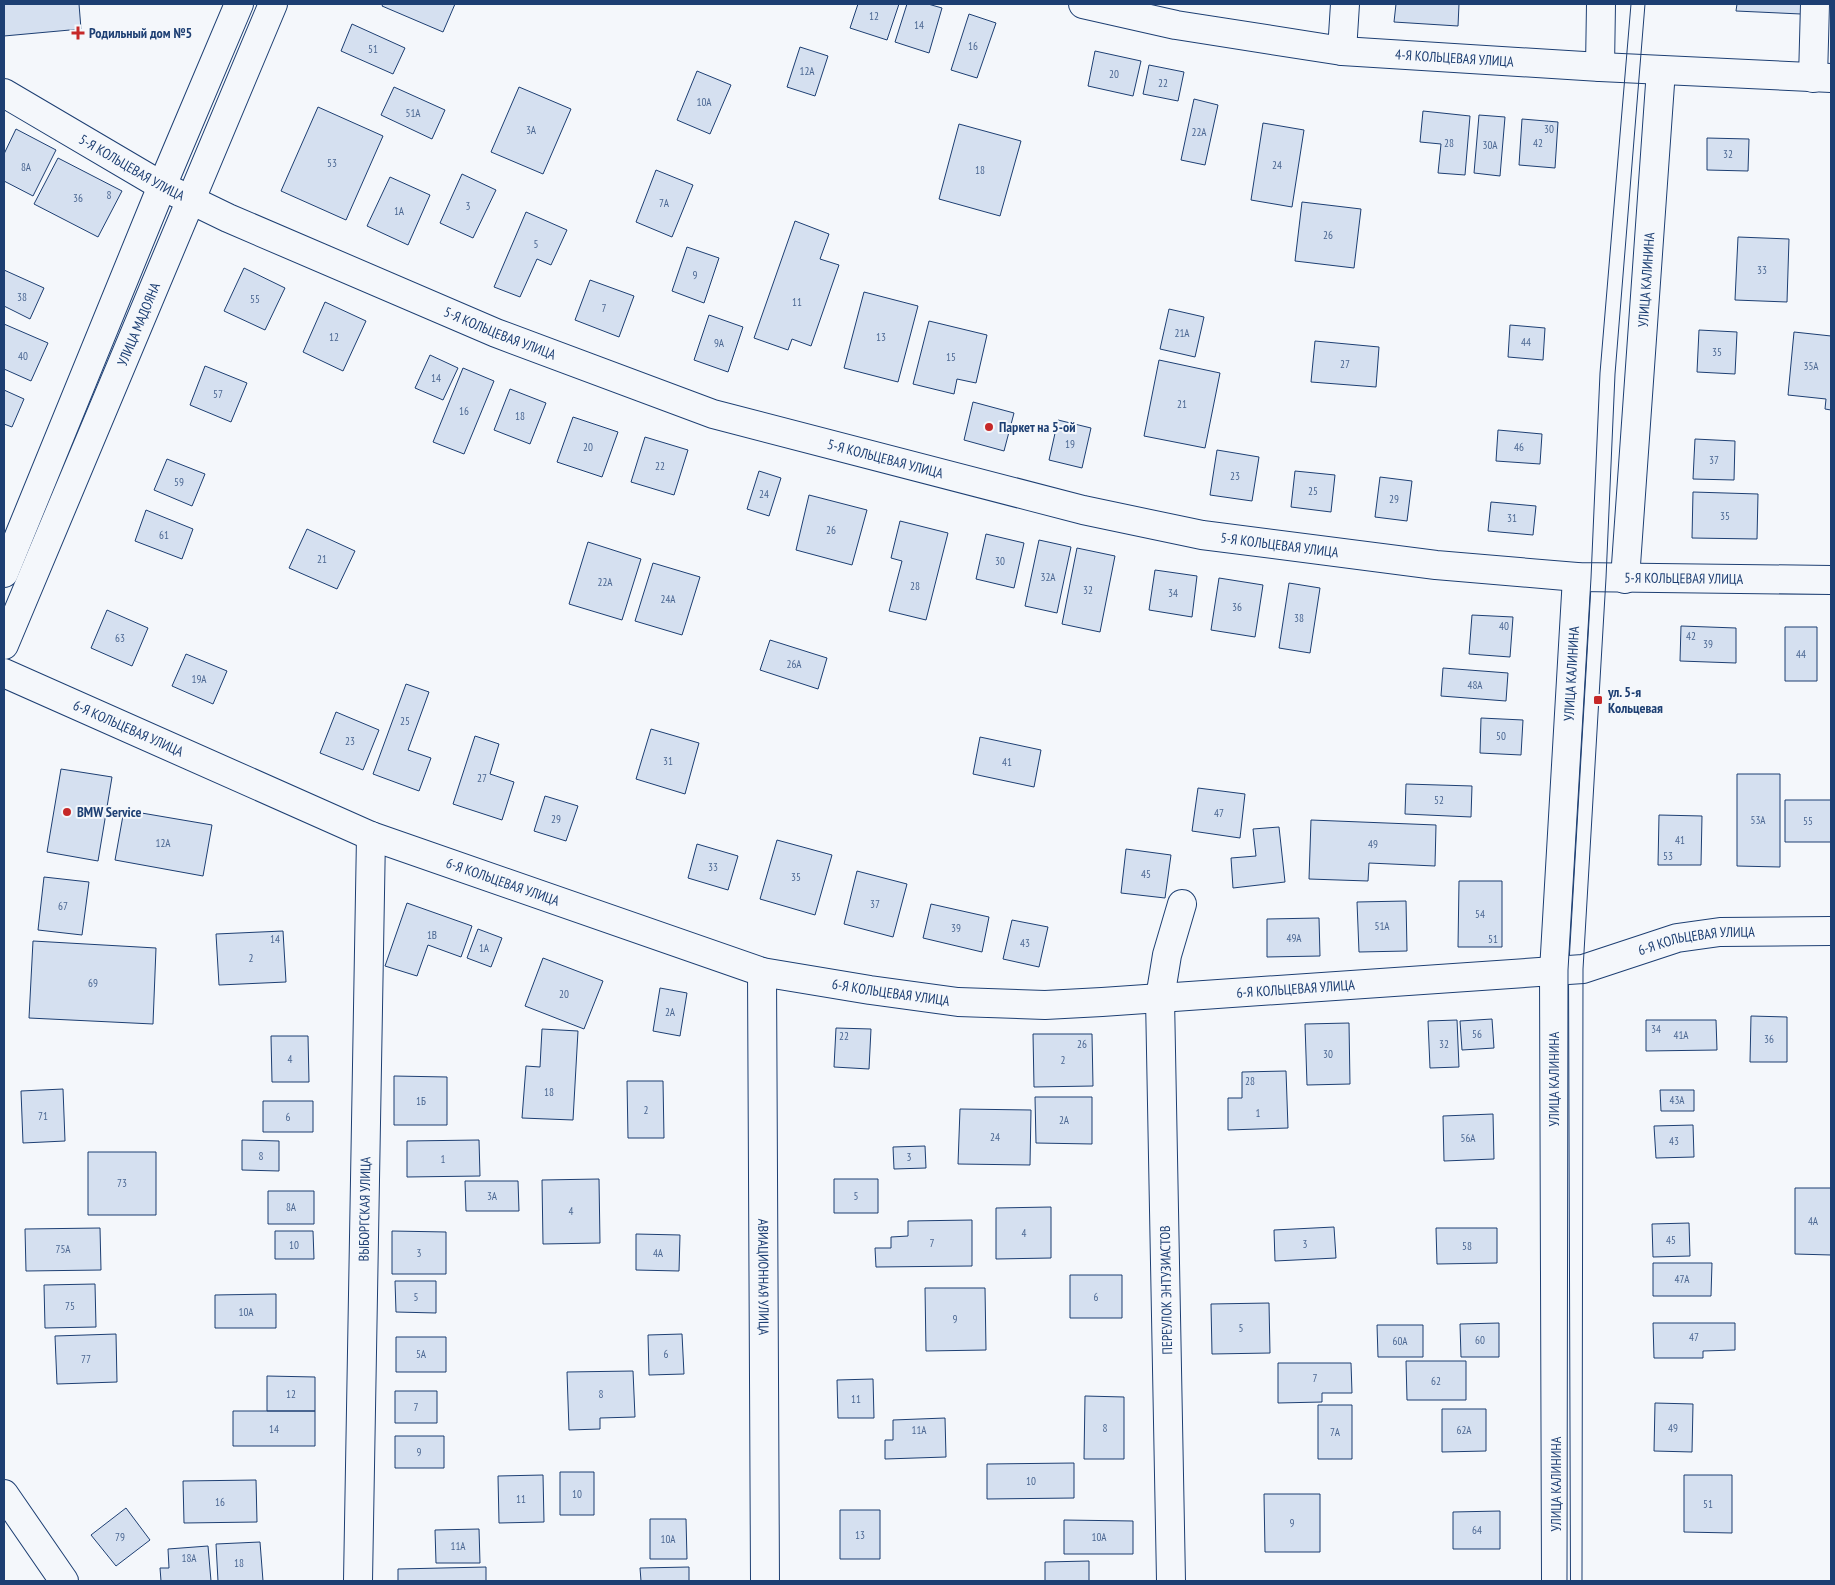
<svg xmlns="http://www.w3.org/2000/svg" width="1835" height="1585" viewBox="0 0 1835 1585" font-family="'PT Sans Narrow',sans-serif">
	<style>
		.building { fill: #d5e0f0; stroke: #1d3f73 }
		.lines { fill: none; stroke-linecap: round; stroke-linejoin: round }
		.minor-casing { stroke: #1d3f73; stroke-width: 30 }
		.major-casing { stroke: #1d3f73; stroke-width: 30 }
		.minor { stroke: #f4f7fb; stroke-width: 28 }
		.major { stroke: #f4f7fb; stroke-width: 28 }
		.tram { stroke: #1d3f73; stroke-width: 1 }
		.poi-dot { fill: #c62828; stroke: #f4f7fb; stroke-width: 2 }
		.labels { text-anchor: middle; stroke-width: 4; stroke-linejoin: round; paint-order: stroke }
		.number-label { font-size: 11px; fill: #4b6792 }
		.poi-label { font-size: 14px; font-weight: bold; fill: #1d3f73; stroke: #f4f7fb; text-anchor: start }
		.street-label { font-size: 14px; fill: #1d3f73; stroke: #f4f7fb }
	</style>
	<rect width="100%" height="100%" fill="#f4f7fb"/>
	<!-- building -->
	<path class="building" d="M4 4H79L81 29 4 36Z
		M383 4H455L443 32 382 6Z
		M858 4H899L887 40 850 28Z
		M907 4H928L942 8 929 53 895 42Z
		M1396 4H1459L1458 26 1394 22Z
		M1737 4H1802L1801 14 1736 11Z
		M969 14 996 23 977 78 951 70Z
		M352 24 405 48 393 74 341 51Z
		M800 47 828 56 815 96 787 87Z
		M1095 51 1141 61 1133 96 1088 86Z
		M1149 65 1184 72 1178 101 1143 94Z
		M697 71 731 85 710 134 677 120Z
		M394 87 445 110 432 139 381 115Z
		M519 87 571 109 543 174 491 152Z
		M1194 99 1218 105 1205 165 1181 160Z
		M318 107 383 136 346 220 281 191Z
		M1423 111 1470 116 1465 175 1438 173 1441 144 1420 142Z
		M1479 115 1505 117 1500 176 1474 173Z
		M1522 119 1558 122 1555 168 1519 165Z
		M1263 123 1304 130 1292 207 1251 200Z
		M959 124 1021 141 1000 216 939 199Z
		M16 129 56 150 33 196 4 181V154Z
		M1707 138 1749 139 1748 171 1707 170Z
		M58 158 122 191 98 237 34 204Z
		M656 170 693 185 672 237 636 222Z
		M462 174 496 190 473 238 440 223Z
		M390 177 430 195 408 245 367 226Z
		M1302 202 1361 209 1354 268 1295 261Z
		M526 212 567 230 551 265 537 259 520 297 494 287Z
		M795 221 829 234 820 259 839 265 811 346 792 339 788 350 754 338Z
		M1738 237 1789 239 1787 302 1735 300Z
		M687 247 719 258 704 303 672 291Z
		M244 268 285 288 265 330 224 311Z
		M4 270 44 288 30 319 4 306Z
		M590 280 634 296 619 337 575 320Z
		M864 292 918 306 898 382 844 368Z
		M325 302 366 321 343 371 303 352Z
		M1169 309 1204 317 1195 357 1160 349Z
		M709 315 743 327 728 372 694 360Z
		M929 321 987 335 976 383 957 379 954 394 913 384Z
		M4 324 48 343 31 381 4 369Z
		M1510 325 1545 328 1543 360 1508 357Z
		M1699 330 1737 332 1735 374 1697 372Z
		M1794 332 1831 336V410L1825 409 1826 399 1788 395Z
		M1315 341 1379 347 1376 387 1311 382Z
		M430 355 458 368 443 400 415 388Z
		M1159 360 1220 373 1205 448 1144 436Z
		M205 366 247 383 231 422 190 405Z
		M463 368 494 381 464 454 433 442Z
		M510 389 546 403 530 444 494 430Z
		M4 390 24 399 12 427 4 424Z
		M973 402 1014 413 1004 451 964 440Z
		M573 417 618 432 602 477 557 462Z
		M1058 420 1091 428 1082 468 1049 460Z
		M1498 430 1542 434 1540 464 1496 461Z
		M645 437 688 450 674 495 631 482Z
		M1695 439 1735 441 1734 480 1693 479Z
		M1217 450 1259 457 1252 501 1210 495Z
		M167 459 205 474 192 506 154 490Z
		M759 471 781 478 769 516 747 509Z
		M1295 471 1335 475 1331 512 1291 507Z
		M1380 477 1412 481 1407 521 1375 517Z
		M1693 492 1758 494 1757 539 1692 538Z
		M809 495 867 510 852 565 796 550Z
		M1491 502 1536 506 1533 535 1488 531Z
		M146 510 193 529 182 559 135 541Z
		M900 521 948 533 926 620 889 611 902 561 891 558Z
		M307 529 355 551 337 589 289 568Z
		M986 534 1024 543 1014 588 976 579Z
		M1039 540 1071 547 1057 613 1025 606Z
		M588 542 641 559 622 620 569 604Z
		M1077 548 1115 556 1100 632 1062 624Z
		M653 563 700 577 682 635 635 621Z
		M1155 570 1197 576 1192 617 1149 610Z
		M1219 578 1263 585 1255 637 1211 630Z
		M1289 583 1320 588 1310 653 1279 648Z
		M107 610 148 628 132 666 91 648Z
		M1472 615 1513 617 1510 657 1469 654Z
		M1681 626 1736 628V663L1680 661Z
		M1785 627H1817V681H1785Z
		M770 640 827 658 818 689 760 670Z
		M186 654 227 671 213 704 172 686Z
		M1443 668 1508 673 1506 701 1441 696Z
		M406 684 429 692 408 750 431 758 419 791 373 774Z
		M336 712 379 730 363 770 320 753Z
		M1481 718 1523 720 1521 755 1480 753Z
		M651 729 699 743 685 794 636 779Z
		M475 736 499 744 490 774 514 782 502 820 453 804Z
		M980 737 1041 750 1034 787 973 774Z
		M61 769 112 777 98 861 47 852Z
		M1737 774H1780V867L1737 866Z
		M1406 784 1472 786 1471 817 1405 814Z
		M1198 788 1245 794 1240 838 1192 831Z
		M545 796 578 806 566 841 534 831Z
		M1785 800H1831V842H1785Z
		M124 810 212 825 203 876 115 860Z
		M1659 815 1702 816 1701 865H1658Z
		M1311 820 1436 825 1435 866 1369 863 1368 881 1309 879Z
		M1279 827 1285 882 1233 888 1231 858 1256 856 1253 829Z
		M777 840 832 855 815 915 760 899Z
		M697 844 738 856 728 890 688 878Z
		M1126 849 1171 855 1165 898 1121 893Z
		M857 871 907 884 893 937 844 924Z
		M44 877 89 882 82 935 38 930Z
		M1459 881H1502V947H1458Z
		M1406 901 1407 951 1359 952 1357 902Z
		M407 903 472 926 461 957 428 945 417 976 385 966Z
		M931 904 989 917 982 952 923 938Z
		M1319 918 1320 956 1267 957V919Z
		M1012 920 1048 927 1039 967 1003 959Z
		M478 929 502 938 491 967 467 958Z
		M283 931 286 982 219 985 216 934Z
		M33 941 156 948 153 1024 29 1018Z
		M543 958 603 981 584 1029 525 1006Z
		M660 988 687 993 680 1036 653 1031Z
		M1751 1016 1787 1017V1062H1750Z
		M1492 1019 1494 1048 1462 1050 1460 1021Z
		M1457 1020 1459 1067 1430 1068 1428 1021Z
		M1646 1020H1716L1717 1050 1646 1051Z
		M1349 1023 1350 1084 1307 1085 1305 1024Z
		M836 1028 871 1029 869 1069 834 1067Z
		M542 1029 578 1031 573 1120 522 1118 526 1066 540 1067Z
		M1033 1034H1092L1093 1086 1034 1087Z
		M271 1036H308L309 1082H272Z
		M1286 1071 1288 1128 1228 1130V1098H1242V1072Z
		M394 1076 447 1077V1125H394Z
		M627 1081H663L664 1138H628Z
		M63 1089 65 1141 23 1143 21 1091Z
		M1660 1090H1694V1111H1661Z
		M1035 1097H1092V1144L1036 1143Z
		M263 1101H313V1132H263Z
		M960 1109 1031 1110 1030 1165 958 1164Z
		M1493 1114 1494 1159 1444 1161 1443 1116Z
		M1693 1125 1694 1157 1656 1158 1654 1126Z
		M242 1140 279 1141V1171L242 1170Z
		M479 1140 480 1176 407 1177V1141Z
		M925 1146 926 1168 894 1169 893 1147Z
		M88 1152H156V1215H88Z
		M599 1179 600 1243 543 1244 542 1180Z
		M834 1179H878V1213H834Z
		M465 1181H518L519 1211H466Z
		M1795 1188H1831V1255L1795 1254Z
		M268 1191H314V1224H268Z
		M1051 1207V1258L996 1259V1208Z
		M972 1220V1266L876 1267 875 1248H891V1237L908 1236V1221Z
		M1689 1223 1690 1256 1653 1257 1652 1224Z
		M1334 1227 1336 1258 1275 1261 1274 1230Z
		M100 1228 101 1270 26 1271 25 1229Z
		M1436 1228H1497V1263L1437 1264Z
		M275 1231H313L314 1259H275Z
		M392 1231 446 1232V1274H392Z
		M636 1234 680 1235 679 1271 636 1270Z
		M1653 1263H1712L1711 1296H1653Z
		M1070 1275H1122V1318H1070Z
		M395 1281H436V1313L396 1312Z
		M95 1284 96 1327 45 1328 44 1285Z
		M925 1288H985L986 1350 926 1351Z
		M276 1294V1328H215V1295Z
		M1269 1303 1270 1353 1212 1354 1211 1304Z
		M1499 1323V1357H1461L1460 1324Z
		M1653 1323H1735V1350L1703 1351V1358H1654Z
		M1377 1325H1423V1357H1378Z
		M116 1334 117 1382 57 1384 55 1336Z
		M682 1334 684 1374 649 1375 648 1335Z
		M396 1337H446V1372H396Z
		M1406 1361H1466V1400H1407Z
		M1278 1363H1351L1352 1393H1322V1402L1278 1403Z
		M633 1371 635 1417 600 1418V1429L569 1430 567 1372Z
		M267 1376 315 1377V1411H267Z
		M873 1379 874 1418H838L837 1380Z
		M395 1391H437V1423H395Z
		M1085 1396 1124 1397V1459H1084Z
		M1655 1403 1693 1404 1692 1452 1654 1451Z
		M1318 1405H1352V1459H1318Z
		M1442 1409H1486V1451L1442 1452Z
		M233 1411H315V1446H233Z
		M945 1418 946 1457 885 1459V1440H893V1420Z
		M395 1436H444V1468H395Z
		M1074 1463V1498L987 1499V1464Z
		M560 1472H594V1515H560Z
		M543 1475 544 1522 499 1523 498 1476Z
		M1684 1475H1732V1533L1684 1532Z
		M256 1480 257 1522 184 1523 183 1481Z
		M1264 1494H1320V1552H1265Z
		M126 1508 150 1540 116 1566 91 1535Z
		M840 1510H880V1559H840Z
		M1500 1511V1549H1453V1512Z
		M650 1519H686L687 1559H650Z
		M1064 1520 1133 1521V1554H1064Z
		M479 1529 480 1563H436L435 1530Z
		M260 1542 263 1581H218L216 1544Z
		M208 1546 211 1581H161L160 1568H169L168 1549Z
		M1089 1561V1581H1045V1562Z
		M486 1567V1581H398V1569Z
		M689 1567V1581H641L640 1568Z"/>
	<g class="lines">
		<defs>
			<g id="minor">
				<path id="s1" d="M1083 4 1176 25 1342 51 1600 67 1831 78"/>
				<path d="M1342 51 1345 4"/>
				<path d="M1600 67 1601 4"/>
				<path d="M1813 78 1815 4"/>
				<path id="s2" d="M4 93 162 186 228 218 496 333 713 414 1083 510 1202 535 1436 565 1577 577 1831 580"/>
				<path id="s3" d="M1625 579 1661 70"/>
				<path id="s4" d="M4 673 371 836 762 972 870 990 958 1002 1045 1005 1102 1002 1583 969 1677 938 1720 932 1831 931"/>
				<path id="s5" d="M762 972 765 1581"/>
				<path d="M4 1494 64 1581"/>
				<path id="s6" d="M358 1581 371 836"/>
				<path d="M1171 1581 1160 998 1167 955 1182 904"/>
				<path id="s7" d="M1556 1581 1554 971 1577 577"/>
			</g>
			<g id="major">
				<path d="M4 573 162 186 239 4"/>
				<path id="s8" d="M4 645 273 4"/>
			</g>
		</defs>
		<!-- minor casing -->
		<use href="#minor" class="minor-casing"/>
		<!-- major casing -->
		<use href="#major" class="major-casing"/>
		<!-- minor -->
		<use href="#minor" class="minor"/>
		<!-- major -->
		<use href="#major" class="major"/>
		<!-- tram -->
		<path class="tram" d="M1567 1581 1568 970 1591 578 1600 373 1631 4
			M1582 1581 1583 969 1606 578 1615 374 1645 4"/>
	</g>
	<!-- markers -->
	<g class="poi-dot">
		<path d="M75.5 25.5h5v5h5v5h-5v5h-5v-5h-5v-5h5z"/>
		<circle cx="989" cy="427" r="5"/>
		<rect x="1593" y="695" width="10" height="10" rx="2.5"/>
		<circle cx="67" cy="812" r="5"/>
	</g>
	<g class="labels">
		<!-- number labels -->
		<g class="number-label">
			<text x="874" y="20">12</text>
			<text x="919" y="29">14</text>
			<text x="973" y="50">16</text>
			<text x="373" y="53">51</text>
			<text x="807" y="75">12А</text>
			<text x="1114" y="78">20</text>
			<text x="1163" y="87">22</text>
			<text x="704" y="106">10А</text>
			<text x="413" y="117">51А</text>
			<text x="1549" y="133">30</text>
			<text x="531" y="134">3А</text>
			<text x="1199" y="136">22А</text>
			<text x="1449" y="147">28</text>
			<text x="1538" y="147">42</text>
			<text x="1490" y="149">30А</text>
			<text x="1728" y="158">32</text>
			<text x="332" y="167">53</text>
			<text x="1277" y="169">24</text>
			<text x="26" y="171">8А</text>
			<text x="980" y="174">18</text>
			<text x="109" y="199">8</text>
			<text x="78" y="202">36</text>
			<text x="664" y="207">7А</text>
			<text x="468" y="210">3</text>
			<text x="399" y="215">1А</text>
			<text x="1328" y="239">26</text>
			<text x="536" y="248">5</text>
			<text x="1762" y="274">33</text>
			<text x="695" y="279">9</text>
			<text x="22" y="301">38</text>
			<text x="255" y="303">55</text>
			<text x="797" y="306">11</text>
			<text x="604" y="312">7</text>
			<text x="1182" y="337">21А</text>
			<text x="334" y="341">12</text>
			<text x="881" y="341">13</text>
			<text x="1526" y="346">44</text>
			<text x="719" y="347">9А</text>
			<text x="1717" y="356">35</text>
			<text x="23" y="360">40</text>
			<text x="951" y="361">15</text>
			<text x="1345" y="368">27</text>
			<text x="1811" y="370">35А</text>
			<text x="436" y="382">14</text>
			<text x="218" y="398">57</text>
			<text x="1182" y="408">21</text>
			<text x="464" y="415">16</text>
			<text x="520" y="420">18</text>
			<text x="1070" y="448">19</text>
			<text x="588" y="451">20</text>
			<text x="1519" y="451">46</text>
			<text x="1714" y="464">37</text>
			<text x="660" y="470">22</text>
			<text x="1235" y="480">23</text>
			<text x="179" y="486">59</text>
			<text x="1313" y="495">25</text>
			<text x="764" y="498">24</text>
			<text x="1394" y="503">29</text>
			<text x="1725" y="520">35</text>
			<text x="1512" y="522">31</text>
			<text x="831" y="534">26</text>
			<text x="164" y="539">61</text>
			<text x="322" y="563">21</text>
			<text x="1000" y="565">30</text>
			<text x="1048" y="581">32А</text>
			<text x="605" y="586">22А</text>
			<text x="915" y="590">28</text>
			<text x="1088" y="594">32</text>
			<text x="1173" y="597">34</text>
			<text x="668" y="603">24А</text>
			<text x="1237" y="611">36</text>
			<text x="1299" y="622">38</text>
			<text x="1504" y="630">40</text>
			<text x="1691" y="640">42</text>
			<text x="120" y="642">63</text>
			<text x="1708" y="648">39</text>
			<text x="1801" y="658">44</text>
			<text x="794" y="668">26А</text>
			<text x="199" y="683">19А</text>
			<text x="1475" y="689">48А</text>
			<text x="405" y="725">25</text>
			<text x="1501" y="740">50</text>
			<text x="350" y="745">23</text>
			<text x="668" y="765">31</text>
			<text x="1007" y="766">41</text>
			<text x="482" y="782">27</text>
			<text x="1439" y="804">52</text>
			<text x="1219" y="817">47</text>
			<text x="556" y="823">29</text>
			<text x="1758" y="824">53А</text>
			<text x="1808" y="825">55</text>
			<text x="1680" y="844">41</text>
			<text x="163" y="847">12А</text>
			<text x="1373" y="848">49</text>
			<text x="1668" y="860">53</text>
			<text x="713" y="871">33</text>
			<text x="1146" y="878">45</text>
			<text x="796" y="881">35</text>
			<text x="875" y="908">37</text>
			<text x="63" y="910">67</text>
			<text x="1480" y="918">54</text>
			<text x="1382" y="930">51А</text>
			<text x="956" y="932">39</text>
			<text x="432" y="939">1В</text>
			<text x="1294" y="942">49А</text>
			<text x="275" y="943">14</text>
			<text x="1493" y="943">51</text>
			<text x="1025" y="947">43</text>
			<text x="484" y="952">1А</text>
			<text x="251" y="962">2</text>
			<text x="93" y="987">69</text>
			<text x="564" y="998">20</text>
			<text x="670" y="1016">2А</text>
			<text x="1656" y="1033">34</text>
			<text x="1477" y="1038">56</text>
			<text x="1681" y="1039">41А</text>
			<text x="844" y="1040">22</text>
			<text x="1769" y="1043">36</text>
			<text x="1082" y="1048">26</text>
			<text x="1444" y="1048">32</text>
			<text x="1328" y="1058">30</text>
			<text x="290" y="1063">4</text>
			<text x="1063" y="1064">2</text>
			<text x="1250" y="1085">28</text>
			<text x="549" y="1096">18</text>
			<text x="1677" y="1104">43А</text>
			<text x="421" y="1105">1Б</text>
			<text x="646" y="1114">2</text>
			<text x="1258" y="1117">1</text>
			<text x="43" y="1120">71</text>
			<text x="288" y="1121">6</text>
			<text x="1064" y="1124">2А</text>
			<text x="995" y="1141">24</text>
			<text x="1468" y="1142">56А</text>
			<text x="1674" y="1145">43</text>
			<text x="261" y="1160">8</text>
			<text x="909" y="1161">3</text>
			<text x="443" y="1163">1</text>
			<text x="122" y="1187">73</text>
			<text x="492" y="1200">3А</text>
			<text x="856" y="1200">5</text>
			<text x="291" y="1211">8А</text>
			<text x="571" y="1215">4</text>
			<text x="1813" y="1225">4А</text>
			<text x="1024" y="1237">4</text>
			<text x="1671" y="1244">45</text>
			<text x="932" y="1247">7</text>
			<text x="1305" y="1248">3</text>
			<text x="294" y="1249">10</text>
			<text x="1467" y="1250">58</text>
			<text x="63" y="1253">75А</text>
			<text x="419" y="1257">3</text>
			<text x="658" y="1257">4А</text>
			<text x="1682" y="1283">47А</text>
			<text x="416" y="1301">5</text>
			<text x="1096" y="1301">6</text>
			<text x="70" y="1310">75</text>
			<text x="246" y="1316">10А</text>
			<text x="955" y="1323">9</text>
			<text x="1241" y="1332">5</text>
			<text x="1694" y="1341">47</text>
			<text x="1480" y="1344">60</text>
			<text x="1400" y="1345">60А</text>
			<text x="421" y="1358">5А</text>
			<text x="666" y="1358">6</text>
			<text x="86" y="1363">77</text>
			<text x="1315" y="1382">7</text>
			<text x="1436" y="1385">62</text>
			<text x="291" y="1398">12</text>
			<text x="601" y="1398">8</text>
			<text x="856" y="1403">11</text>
			<text x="416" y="1411">7</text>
			<text x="1105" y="1432">8</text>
			<text x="1673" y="1432">49</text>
			<text x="274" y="1433">14</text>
			<text x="919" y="1434">11А</text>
			<text x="1464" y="1434">62А</text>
			<text x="1335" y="1436">7А</text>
			<text x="419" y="1456">9</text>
			<text x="1031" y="1485">10</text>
			<text x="577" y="1498">10</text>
			<text x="521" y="1503">11</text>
			<text x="220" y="1506">16</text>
			<text x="1708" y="1508">51</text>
			<text x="1292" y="1527">9</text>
			<text x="1477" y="1534">64</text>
			<text x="860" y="1539">13</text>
			<text x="120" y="1541">79</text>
			<text x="1099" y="1541">10А</text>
			<text x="668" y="1543">10А</text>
			<text x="458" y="1550">11А</text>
			<text x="189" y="1562">18А</text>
			<text x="239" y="1567">18</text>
		</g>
		<!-- poi labels -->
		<g class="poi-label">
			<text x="89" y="38">Родильный дом №5</text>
			<text x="999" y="432">Паркет на 5-ой</text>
			<text x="1608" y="697">ул. 5-я<tspan x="1608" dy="16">Кольцевая</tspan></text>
			<text x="77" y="817">BMW Service</text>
		</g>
		<!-- street labels -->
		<g class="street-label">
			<text dy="5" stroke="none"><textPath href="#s1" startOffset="376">4-Я КОЛЬЦЕВАЯ УЛИЦА</textPath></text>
			<text dy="5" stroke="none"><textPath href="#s2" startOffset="148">5-Я КОЛЬЦЕВАЯ УЛИЦА</textPath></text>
			<text dy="5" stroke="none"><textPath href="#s3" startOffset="300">УЛИЦА КАЛИНИНА</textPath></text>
			<text dy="5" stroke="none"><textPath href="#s8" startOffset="348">УЛИЦА МАДОЯНА</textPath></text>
			<text dy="5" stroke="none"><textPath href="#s2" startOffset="552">5-Я КОЛЬЦЕВАЯ УЛИЦА</textPath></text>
			<text dy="5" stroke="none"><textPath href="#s2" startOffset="958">5-Я КОЛЬЦЕВАЯ УЛИЦА</textPath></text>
			<text dy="5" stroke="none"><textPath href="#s2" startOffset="1362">5-Я КОЛЬЦЕВАЯ УЛИЦА</textPath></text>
			<text dy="5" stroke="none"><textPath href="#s2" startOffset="1768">5-Я КОЛЬЦЕВАЯ УЛИЦА</textPath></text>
			<text dy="5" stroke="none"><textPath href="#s7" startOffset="908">УЛИЦА КАЛИНИНА</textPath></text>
			<text dy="5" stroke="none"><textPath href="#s4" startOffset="136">6-Я КОЛЬЦЕВАЯ УЛИЦА</textPath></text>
			<text dy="5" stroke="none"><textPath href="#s4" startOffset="541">6-Я КОЛЬЦЕВАЯ УЛИЦА</textPath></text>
			<text dy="5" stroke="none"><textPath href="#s4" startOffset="1758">6-Я КОЛЬЦЕВАЯ УЛИЦА</textPath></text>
			<text dy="5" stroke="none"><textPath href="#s4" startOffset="1352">6-Я КОЛЬЦЕВАЯ УЛИЦА</textPath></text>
			<text dy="5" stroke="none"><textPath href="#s4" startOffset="946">6-Я КОЛЬЦЕВАЯ УЛИЦА</textPath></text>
			<text transform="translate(1554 1079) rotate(-90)" y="5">УЛИЦА КАЛИНИНА</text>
			<text dy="5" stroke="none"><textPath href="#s6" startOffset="372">ВЫБОРГСКАЯ УЛИЦА</textPath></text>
			<text dy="5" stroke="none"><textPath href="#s5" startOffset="305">АВИАЦИОННАЯ УЛИЦА</textPath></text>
			<text transform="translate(1166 1290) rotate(-91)" y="5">ПЕРЕУЛОК ЭНТУЗИАСТОВ</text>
			<text transform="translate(1556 1484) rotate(-90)" y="5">УЛИЦА КАЛИНИНА</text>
		</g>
	</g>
	<!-- border -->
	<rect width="1835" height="1585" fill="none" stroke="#1d3f73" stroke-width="10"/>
</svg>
